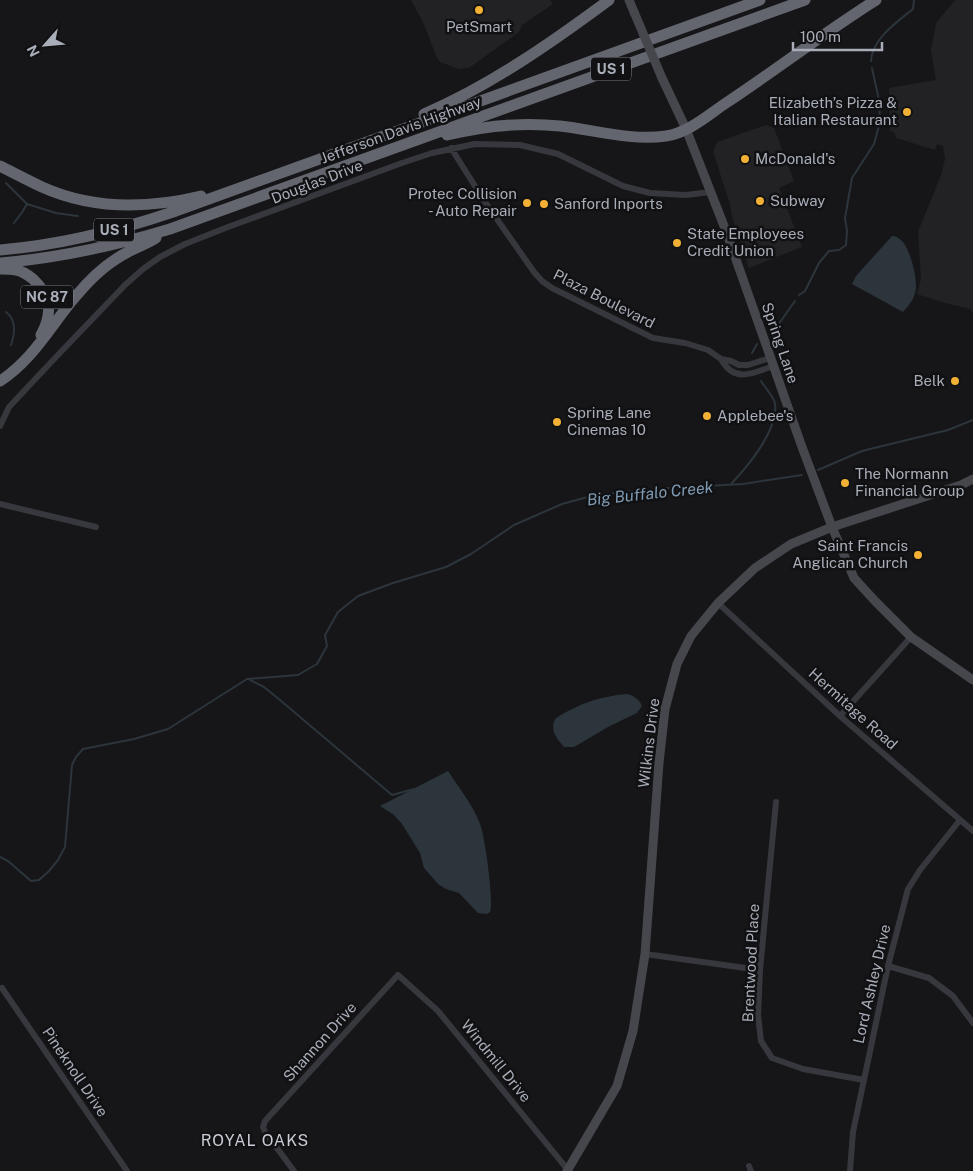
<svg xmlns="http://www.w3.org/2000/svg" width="973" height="1171" viewBox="0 0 973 1171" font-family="'Public Sans',sans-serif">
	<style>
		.built { fill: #222225 }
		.water { fill: #2c353c }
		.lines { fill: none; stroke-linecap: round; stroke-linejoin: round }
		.stream { stroke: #2c353c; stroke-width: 2 }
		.street { stroke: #37383d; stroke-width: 6 }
		.secondary { stroke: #45474d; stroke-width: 9 }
		.highway { stroke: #63666e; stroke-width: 11 }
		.secondary-bridge { stroke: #45474d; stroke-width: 9 }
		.poi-dot { fill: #f2b134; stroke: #111113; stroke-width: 2 }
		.labels { text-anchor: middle; stroke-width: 5; stroke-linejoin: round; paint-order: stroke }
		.shield { fill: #111113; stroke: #7b7e86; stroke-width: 1 }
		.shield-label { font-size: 14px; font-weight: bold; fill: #a8adb8 }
		.poi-label { font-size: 15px; fill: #a8adb8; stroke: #111113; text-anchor: start }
		.street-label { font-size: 15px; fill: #a8adb8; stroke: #111113 }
		.water-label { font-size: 16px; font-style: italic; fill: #7f9bb3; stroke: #111113 }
		.neighbourhood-label { font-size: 16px; letter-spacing: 1px; fill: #c9ccd4; stroke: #111113 }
	</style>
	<rect width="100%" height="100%" fill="#161618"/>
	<!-- built -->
	<path class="built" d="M411 0H550L553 4 522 25 519 32 469 68 459 69 440 62 436 56 424 24Z
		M955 0H973V313L970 309 941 302 917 294 921 279 918 232 941 175 945 159 943 146 937 144 935 150 896 138 894 132 890 131 889 88 936 80 931 50 936 23Z
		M766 125 774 128 794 181 779 188 802 247 749 268 732 217 730 204 713 152 717 142Z"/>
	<!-- water -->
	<path class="water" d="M892 236C896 236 899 238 902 241 910 249 919 282 915 293 913 301 908 306 903 312L852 284 856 276Z
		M627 694C633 695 640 700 642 706L637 713 608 727 574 747H564C556 738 549 729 556 718 578 704 601 696 627 694Z
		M448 771C459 788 473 805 480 824 485 836 494 902 490 912L487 914 478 913 459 893 446 889 438 884 424 868 420 853 402 824 394 815 380 806Z"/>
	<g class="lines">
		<!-- stream -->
		<path class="stream" d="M871 61C872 39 897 22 913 9L914 0
			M6 183 27 204 56 213 78 216
			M14 223 23 211 27 204
			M799 295 805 291 819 263 829 251 839 250 846 245 847 231 845 218 852 178 874 144 880 122 879 100 872 68
			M6 312C17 320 15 333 11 345
			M773 332 795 301
			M752 353 757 344
			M818 470 862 451 948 430 973 420
			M732 483C748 466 779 429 775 403 774 398 764 386 761 381
			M250 680 264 687 280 700 392 795 414 789V791
			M0 857 8 861 31 881 39 880 49 871 58 860 65 847 72 765 76 757 83 749 134 739 168 729 247 679 298 675 317 664 327 646 325 635 338 612 358 596 393 583 446 567 471 554 514 525 562 504 595 495 652 489 743 484 802 475"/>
		<!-- street -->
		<path class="street" d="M451 148 485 202 534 272 542 281 552 288 653 338 685 343 708 350 721 359 731 361 739 365H748L770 358
			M721 359C734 383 752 374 773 366
			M0 426 9 407 56 357 125 285 143 269 160 257 185 244 228 227 402 163 432 153 475 144 520 145 558 154 623 186 650 193 686 195 711 192
			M0 504 96 527
			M718 603 840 716 973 831
			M840 716 911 637
			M776 802 760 970 758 1015 761 1041 772 1058 803 1069 864 1080
			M645 954 760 970
			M888 966 929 978 953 996 973 1023
			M2 988 127 1171
			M749 1166 751 1171
			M294 1171 265 1132 263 1127 265 1121 398 975 438 1011 568 1170
			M850 1171 853 1132 888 966 908 889 920 870 960 820"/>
		<!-- secondary -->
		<path class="secondary" d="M629 0 634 12
			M662 78 686 129 726 231 802 447 832 527 854 578 875 601 911 637 973 680
			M567 1171 617 1086 633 1031 645 954 659 763 665 709 677 664 691 636 718 603 755 568 791 544 832 527 961 485 973 479"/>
		<!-- highway -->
		<path class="highway" d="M424 114C491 85 551 43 609 0
			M447 135C484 126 522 122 560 126 595 130 631 141 666 136 688 133 708 115 726 103 776 70 825 32 876 0
			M0 166C14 173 27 180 42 187 93 210 147 209 201 196
			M0 250C59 245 117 231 173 212L760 0
			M0 263C58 258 114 246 170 229L805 0
			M0 269C5 269 11 269 16 270 22 271 28 275 33 279 51 296 53 313 41 335
			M0 381C33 360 51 325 76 296 90 279 108 262 128 252 137 247 147 244 156 238"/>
		<!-- secondary-bridge -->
		<path class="secondary-bridge" d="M634 12 662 78"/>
	</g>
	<!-- markers -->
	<g class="poi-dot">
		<circle cx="479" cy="10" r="5"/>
		<circle cx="907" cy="112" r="5"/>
		<circle cx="745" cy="159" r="5"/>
		<circle cx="760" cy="201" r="5"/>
		<circle cx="527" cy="203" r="5"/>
		<circle cx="544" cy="204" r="5"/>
		<circle cx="677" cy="243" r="5"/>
		<circle cx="955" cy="381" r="5"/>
		<circle cx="707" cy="416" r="5"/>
		<circle cx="557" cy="422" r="5"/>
		<circle cx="845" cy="483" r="5"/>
		<circle cx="918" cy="555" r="5"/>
	</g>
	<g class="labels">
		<!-- shield labels -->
		<g class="shield">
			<rect x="591" y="57.5" width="40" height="23" rx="4"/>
			<rect x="94" y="218.5" width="40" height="23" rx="4"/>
			<rect x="21" y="285.5" width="52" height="23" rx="4"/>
		</g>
		<g class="shield-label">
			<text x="611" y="74">US 1</text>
			<text x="114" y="235">US 1</text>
			<text x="47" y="302">NC 87</text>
		</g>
		<!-- poi labels -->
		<g class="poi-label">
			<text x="479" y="32" text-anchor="middle">PetSmart</text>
			<text x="897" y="108" text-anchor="end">Elizabeth’s Pizza &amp;<tspan x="897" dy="17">Italian Restaurant</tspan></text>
			<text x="755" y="164">McDonald's</text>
			<text x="517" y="199" text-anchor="end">Protec Collision<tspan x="517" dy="17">- Auto Repair</tspan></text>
			<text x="770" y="206">Subway</text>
			<text x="554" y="209">Sanford Inports</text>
			<text x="687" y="239">State Employees<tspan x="687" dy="17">Credit Union</tspan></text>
			<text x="945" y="386" text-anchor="end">Belk</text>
			<text x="567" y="418">Spring Lane<tspan x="567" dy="17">Cinemas 10</tspan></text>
			<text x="717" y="421">Applebee's</text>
			<text x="855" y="479">The Normann<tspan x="855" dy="17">Financial Group</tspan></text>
			<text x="908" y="551" text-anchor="end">Saint Francis<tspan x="908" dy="17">Anglican Church</tspan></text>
		</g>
		<!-- street labels -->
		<g class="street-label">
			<text transform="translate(401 130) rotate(-20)" y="5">Jefferson Davis Highway</text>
			<text transform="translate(317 182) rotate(-21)" y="5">Douglas Drive</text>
			<text transform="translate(604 299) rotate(27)" y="5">Plaza Boulevard</text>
			<text transform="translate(780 343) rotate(71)" y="5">Spring Lane</text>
			<text transform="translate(853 709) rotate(42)" y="5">Hermitage Road</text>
			<text transform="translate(649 743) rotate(-83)" y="5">Wilkins Drive</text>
			<text transform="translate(751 963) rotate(-87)" y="5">Brentwood Place</text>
			<text transform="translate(872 984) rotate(-77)" y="5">Lord Ashley Drive</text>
			<text transform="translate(320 1042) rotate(-48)" y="5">Shannon Drive</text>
			<text transform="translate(496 1061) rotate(51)" y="5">Windmill Drive</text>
			<text transform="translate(75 1072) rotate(56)" y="5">Pineknoll Drive</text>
		</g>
		<!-- water labels -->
		<g class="water-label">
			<text transform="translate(650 493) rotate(-6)" y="6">Big Buffalo Creek</text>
		</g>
		<!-- neighbourhood labels -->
		<g class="neighbourhood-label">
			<text x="255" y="1146">ROYAL OAKS</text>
		</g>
	</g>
	<!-- north arrow -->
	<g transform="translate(45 45) rotate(243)" stroke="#111113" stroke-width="4" paint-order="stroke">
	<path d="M0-4L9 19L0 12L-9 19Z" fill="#a8adb8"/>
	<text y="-8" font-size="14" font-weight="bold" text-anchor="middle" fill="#a8adb8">N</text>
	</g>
	<!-- scale -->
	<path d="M793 42v8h89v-8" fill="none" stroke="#a8adb8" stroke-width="2.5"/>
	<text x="800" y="42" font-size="15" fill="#a8adb8" stroke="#111113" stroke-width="4" paint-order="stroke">100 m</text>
</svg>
